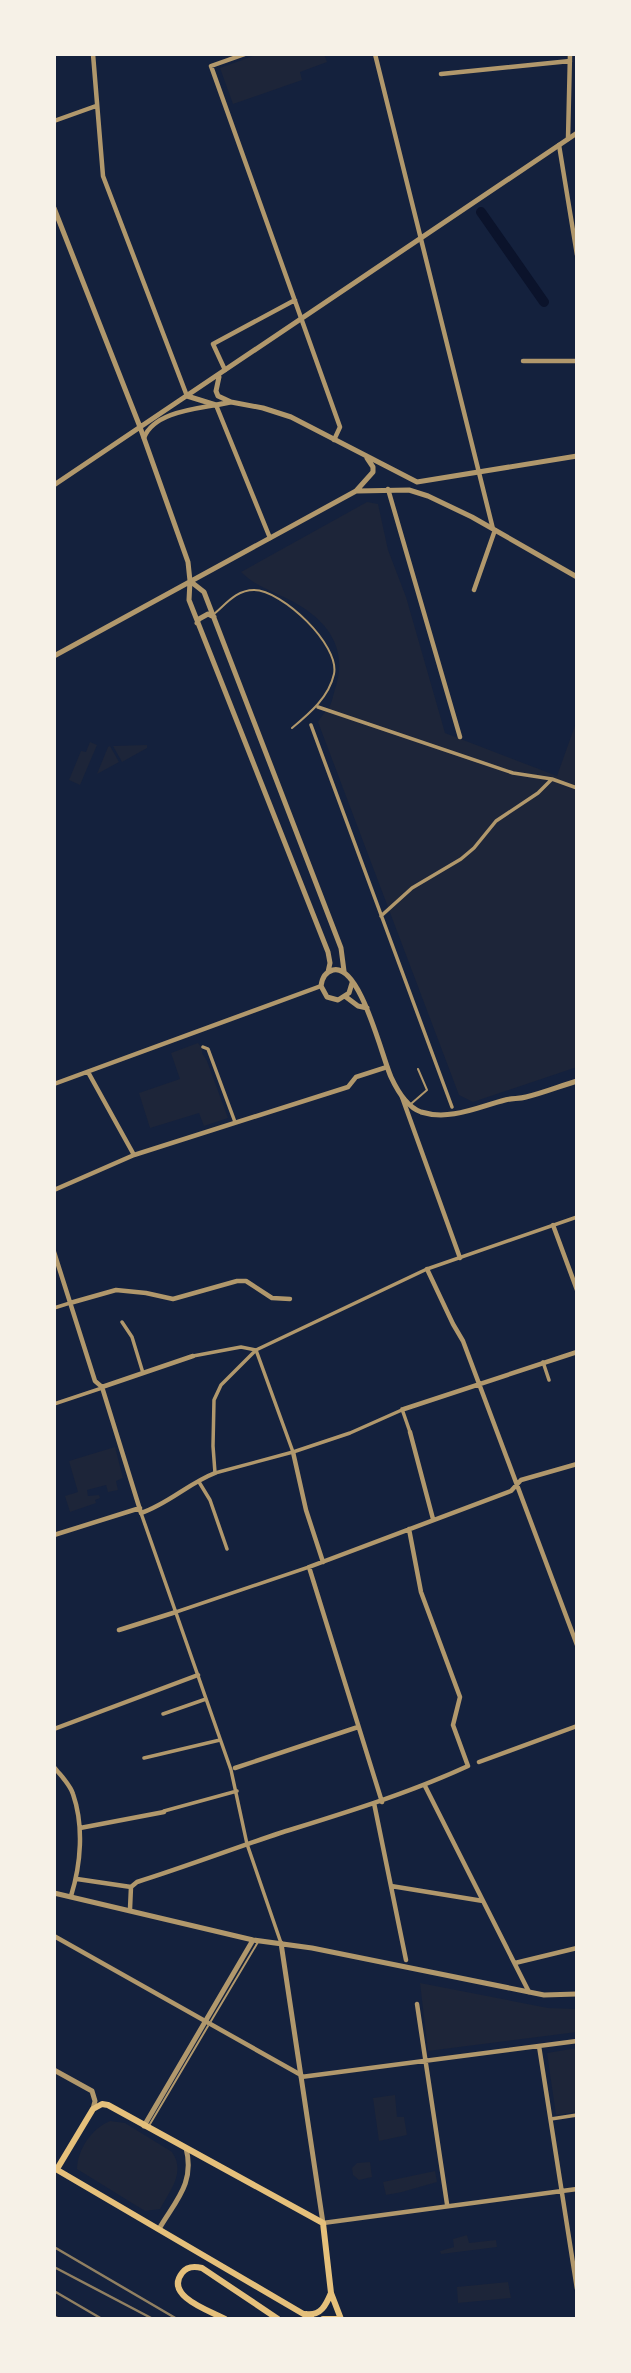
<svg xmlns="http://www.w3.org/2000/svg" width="631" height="2373" viewBox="0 0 631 2373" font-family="Ubuntu,sans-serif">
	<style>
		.green { fill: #1d2539 }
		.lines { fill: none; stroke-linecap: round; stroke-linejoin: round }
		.canal { stroke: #0b132b; stroke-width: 10 }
		.service { stroke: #b1986c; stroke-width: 2 }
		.pedestrian { stroke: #b1986c; stroke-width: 3.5 }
		.minor { stroke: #b1986c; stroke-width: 4.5 }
		.tertiary { stroke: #b1986c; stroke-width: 5 }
		.secondary { stroke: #e5c07b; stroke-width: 6 }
		.rail { stroke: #918062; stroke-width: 2.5 }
	</style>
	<rect width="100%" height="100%" fill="#14213d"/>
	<!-- green -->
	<path class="green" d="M259 54H324L327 62 300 72 302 80 233 104 220 68Z
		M367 502 378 504 388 550 406 597 445 733 557 776 577 720V1067L473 1102 459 1095 318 722C321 717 324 713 328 709 332 704 333 695 335 689 348 651 330 623 297 604 277 592 257 588 241 572Z
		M90 742 97 745 80 785 69 780 81 751 86 752Z
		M147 745V748L122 762 113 746Z
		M110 746 119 762 97 774 108 747Z
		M198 1043 202 1048V1053L207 1061 228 1118 204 1126 199 1113 150 1128 139 1093 180 1079 171 1053Z
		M115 1447 123 1478 116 1481 118 1490 108 1492 106 1485 87 1490 88 1496 99 1495 100 1498 95 1500 96 1503 70 1512 65 1496 78 1492 69 1461Z
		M420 1983 548 2008 577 2009V2032L428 2051Z
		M577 2048V2112L556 2115 547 2053Z
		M395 2095 397 2117H404L407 2135 379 2141 373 2098Z
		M110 2121 125 2123 172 2152C186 2172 170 2191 160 2209L145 2211 77 2169C78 2149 91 2129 110 2121Z
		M370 2162 372 2177 359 2180 353 2175 352 2168 357 2163Z
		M435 2171 437 2182 402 2192 386 2195 383 2182Z
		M467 2235 469 2243 496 2240 497 2247 441 2254 440 2251 454 2247 453 2239Z
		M508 2282 511 2298 458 2303 457 2287Z"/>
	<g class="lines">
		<!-- canal -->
		<path class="canal" d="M481 212 544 302"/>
		<!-- service -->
		<path class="service" d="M214 614C226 604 236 590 254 590 282 590 340 645 334 674 329 697 310 713 292 728
			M412 1103 427 1090 418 1069
			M211 2021 258 1942
			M150 2124 208 2026"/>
		<!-- pedestrian -->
		<path class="pedestrian" d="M318 707 513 773 552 779 577 788
			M311 725 452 1107
			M381 916 412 888 461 859 474 848 496 821 538 793 552 779
			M203 1047 208 1049 235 1122
			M54 1308 70 1303
			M122 1322 132 1337 143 1373
			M256 1350 293 1452
			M193 1356 241 1347 256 1350
			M543 1362 549 1380
			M54 1404 102 1388
			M402 1409 410 1432
			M404 1409 350 1433 293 1452 215 1473 213 1446 214 1400 221 1385 256 1350 427 1269 577 1217
			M199 1482 210 1500 227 1549
			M141 1513 231 1770 247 1844 281 1943
			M176 1612 309 1567
			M163 1714 206 1699
			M144 1758 220 1740
			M164 1811 237 1791
			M551 2119 577 2115"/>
		<!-- minor -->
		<path class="minor" d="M93 54 103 176 187 396
			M245 54 211 66 340 427 334 440
			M375 54 493 529
			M441 74 570 61
			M54 121 96 106
			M568 139 570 54
			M559 145 577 255
			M523 361H577
			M225 370 213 344 295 300
			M144 438C153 413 194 409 216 405L270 538
			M388 489 460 737
			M474 590 495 530
			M88 1072 134 1155
			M54 1084 321 986
			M402 1097 460 1258
			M54 1190 134 1155 348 1087 356 1077 387 1067
			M553 1225 577 1290
			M54 1252 95 1381 102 1387 141 1513C168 1504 189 1483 215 1473
			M427 1269 453 1324 463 1341 577 1645
			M70 1303 116 1290 146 1293 173 1299 237 1281H246L272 1298 290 1299
			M102 1387 193 1356
			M404 1409 577 1352
			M410 1432 433 1519
			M293 1452 306 1510 323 1562
			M54 1535 140 1508
			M119 1630 176 1612
			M54 1729 198 1675
			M479 1762 577 1726
			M54 1767C60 1775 70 1784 73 1794 84 1826 81 1864 71 1896
			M235 1768 358 1727
			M425 1786 529 1992
			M382 1802 309 1567 511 1491 521 1480 577 1464
			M374 1803 406 1960
			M80 1828 164 1812
			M77 1879 131 1887 137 1882C185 1867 232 1849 280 1833 344 1813 407 1794 468 1766L453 1725 460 1697 421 1592 409 1529
			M391 1886 483 1901
			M130 1909 131 1887
			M54 1936 301 2075
			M515 1963 577 1948
			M417 2004 447 2204
			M539 2046 577 2289
			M301 2077 577 2041
			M323 2223 577 2189"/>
		<!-- tertiary -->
		<path class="tertiary" d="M54 208 140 427 188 562 190 581 189 600 328 952 330 963 328 972
			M219 377 216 391 218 396 231 402 263 408 291 417 417 482 577 456
			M187 396 216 405 231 402
			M54 485 577 133
			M357 491 409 490 428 496 472 517 577 577
			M190 581 204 592 341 948 344 971
			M197 623 199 619 208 614 214 617
			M54 656 356 491 373 472V467L367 458
			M352 983 349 993 338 1000 327 997 321 986C322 978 325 972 333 970 360 963 382 1057 391 1077 397 1090 407 1107 421 1112 450 1121 478 1107 505 1100 512 1098 519 1099 526 1097 543 1093 560 1086 577 1081
			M346 997 358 1006 367 1008
			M54 1893 253 1940 312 1948 544 1995 577 1994
			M281 1943 323 2223
			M54 2070 92 2091 95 2101 93 2109
			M144 2126 253 1940
			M159 2229C176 2200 195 2183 186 2148"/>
		<!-- secondary -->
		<path class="secondary" d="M54 2168 312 2319
			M57 2169 93 2109 102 2104 108 2105 323 2223 331 2293 341 2319
			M306 2314C321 2316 326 2305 331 2293
			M225 2319C210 2311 164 2296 182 2273 187 2266 194 2266 202 2268L278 2319
			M323 2319H337"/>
		<!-- rail -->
		<path class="rail" d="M54 2247 177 2319
			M54 2267 153 2319
			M54 2291 102 2319
			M54 2316 59 2319"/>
	</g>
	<!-- border -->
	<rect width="631" height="2373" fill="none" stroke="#f6f1e7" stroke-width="112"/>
</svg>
